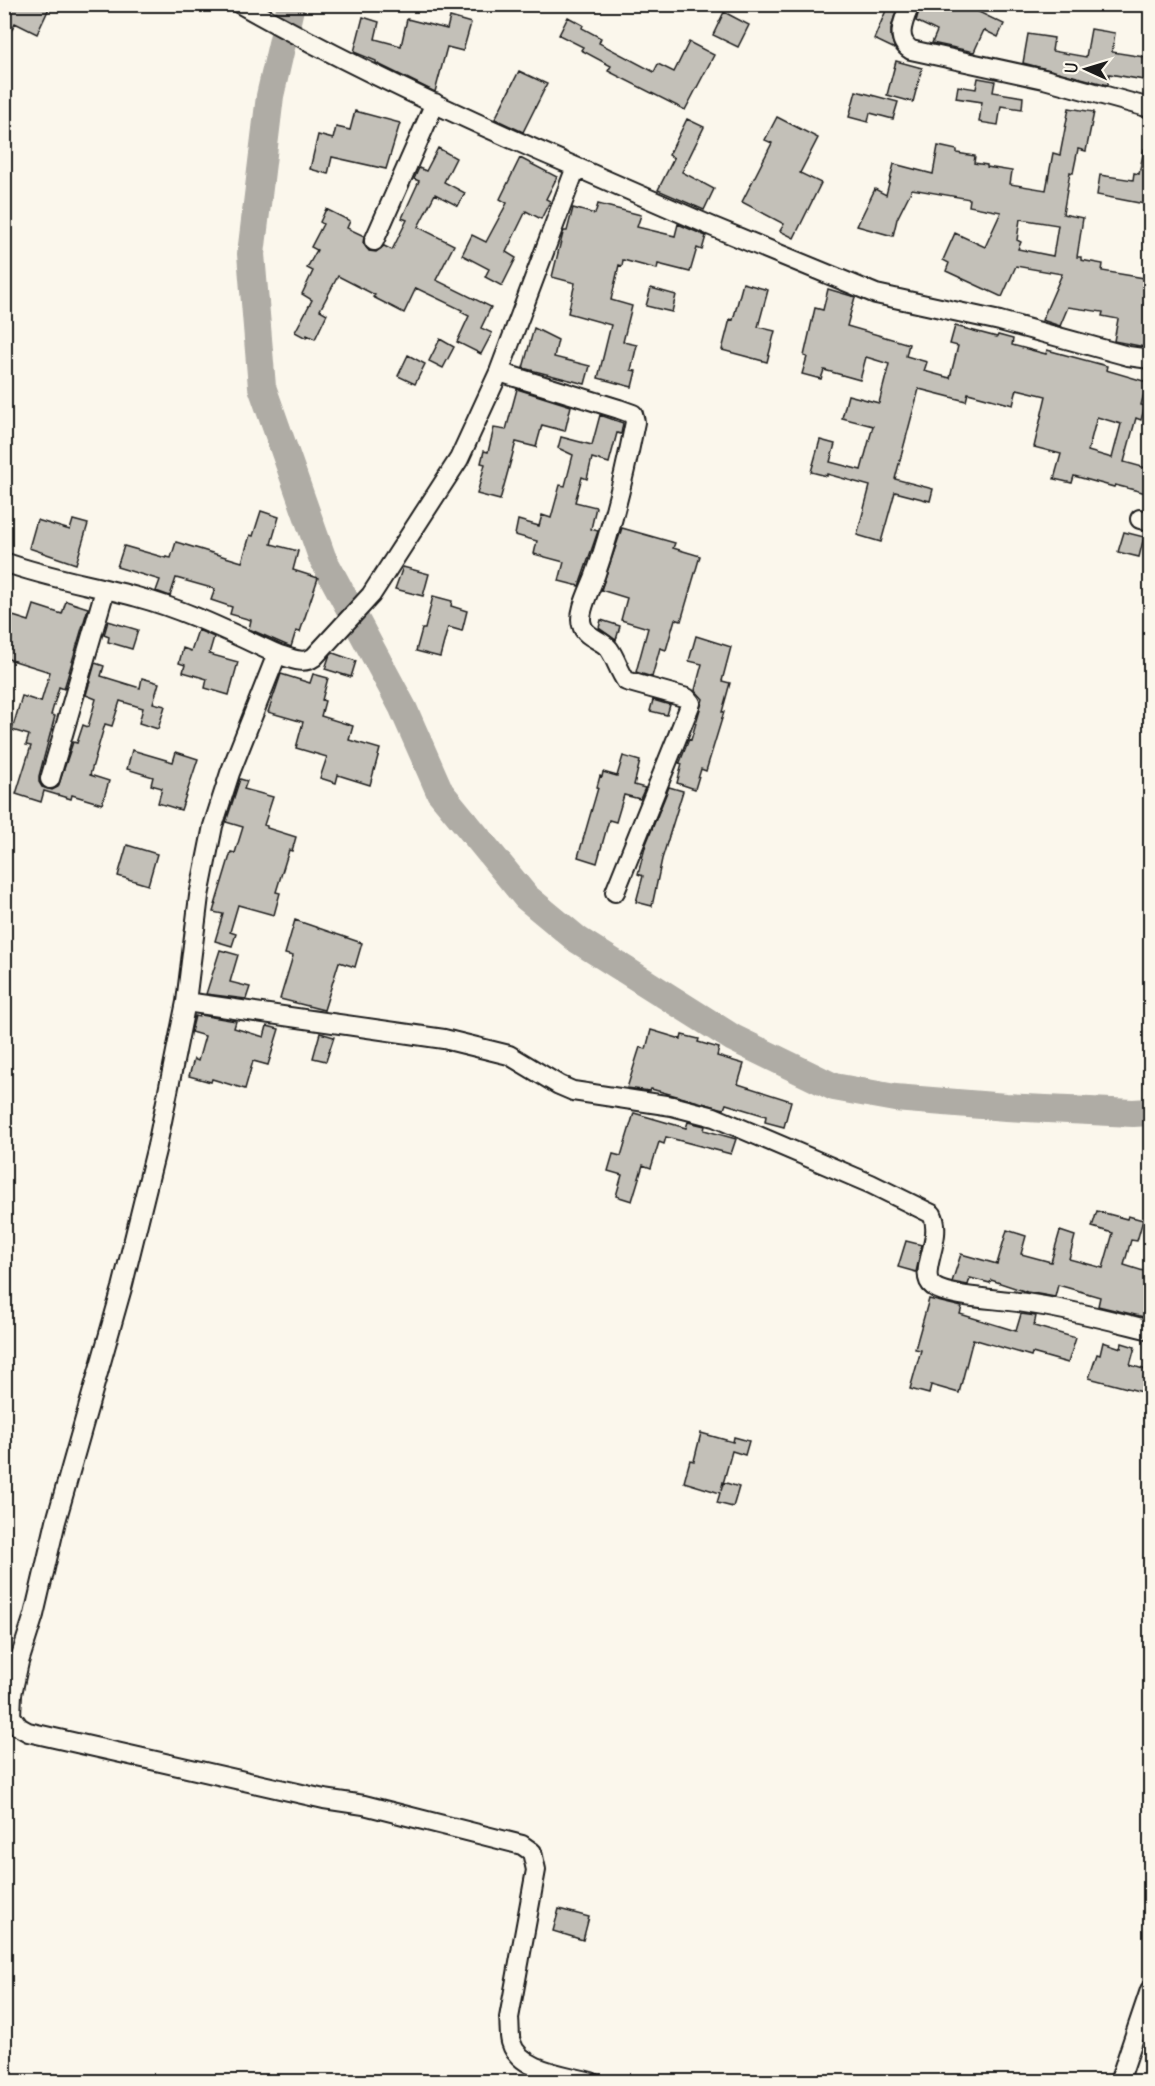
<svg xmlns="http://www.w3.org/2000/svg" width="1155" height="2086" viewBox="0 0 1155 2086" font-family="Delius,sans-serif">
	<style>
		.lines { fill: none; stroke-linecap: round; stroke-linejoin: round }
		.river { stroke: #afaca5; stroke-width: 28 }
		.building { fill: #c3c0b8; stroke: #1c1c1c; stroke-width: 1.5; fill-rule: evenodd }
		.street-casing { stroke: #1c1c1c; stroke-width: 22 }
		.street { stroke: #fbf7ec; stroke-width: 18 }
	</style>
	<rect width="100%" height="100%" fill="#fbf7ec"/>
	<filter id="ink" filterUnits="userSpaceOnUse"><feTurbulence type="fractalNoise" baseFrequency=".0167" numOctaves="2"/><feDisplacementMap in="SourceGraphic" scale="12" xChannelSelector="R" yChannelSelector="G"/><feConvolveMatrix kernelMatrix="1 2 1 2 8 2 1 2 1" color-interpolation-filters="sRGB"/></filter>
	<g filter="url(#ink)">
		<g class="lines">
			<!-- river -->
			<path class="river" d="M291 4 270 96 251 254 262 387 322 557 403 708 440 792 526 897 578 940 733 1038 834 1087 895 1098 1006 1107 1133 1113 1150 1112"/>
		</g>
		<!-- building -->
		<path class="building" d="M8 4H51L37 34 15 23 4 45V13Z
			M879 4H898L891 28V37L895 49 874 39 887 8Z
			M921 4H962L1004 24 998 37 984 30 974 52 932 43 937 31 916 21Z
			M724 12 749 25 738 47 713 35Z
			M363 17 379 22 375 39 401 46 407 19 447 29 450 17 471 23 463 51 447 47 435 92 376 63V61L354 52Z
			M568 17 583 25 582 28 601 38 599 43 654 72 658 64 674 72 689 42 714 55 685 110 608 71 611 66 581 50 583 47 559 35Z
			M1091 29 1115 33 1112 52 1150 58V81L1109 74 1108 85 1023 63 1028 34 1054 38 1052 51 1086 57Z
			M896 61 922 68 913 102 887 95Z
			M519 71 547 84 523 132 495 119Z
			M978 78 995 81 993 92 1023 97 1022 109 1001 106 998 125 979 122 982 102 956 98 958 86 976 89Z
			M856 91 898 102 893 119 870 113 868 122 849 117Z
			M1069 108 1094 112 1086 151 1078 149 1073 173 1070 172 1063 214 1083 218 1077 257H1081V260L1103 264 1102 271 1150 279V348L1114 341 1118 319 1102 316 1103 312 1068 307 1060 326 1042 320 1062 274 1016 266 1002 297 946 271 949 263 943 260 955 233 985 247 1001 212 969 206 970 199 912 189 897 219 893 236 857 226 875 189 886 195 894 164 933 174 938 146 957 150V153L975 156 974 163 987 165V167L1012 171 1010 184 1046 190 1053 153 1060 155ZM1020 219 1058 225 1053 256 1018 249 1021 242 1017 240Z
			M355 111 400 123 386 169 332 157 328 174 310 169 318 135 333 139 336 127 350 130Z
			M777 117 818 138 800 173 821 183 794 238 780 231 784 224 742 202 772 143 765 140Z
			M687 119 704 127 682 172 714 189 704 210 658 190 674 158 669 155Z
			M438 148 456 158 444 182 465 193 458 206 435 194 418 227 454 245 436 280 491 307 481 328 492 333 481 354 457 342 469 316 461 312 462 310 416 288 404 313 373 297 375 295 338 276 320 310 327 314 315 339 307 335 306 338 295 332 312 300 302 294 313 271 307 268 317 250 311 247 323 224 320 222 326 209 350 221 347 228 364 236 363 243 369 251 376 252 384 246 392 250 407 220 402 218 419 181 414 179 419 168 426 171Z
			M1144 149 1150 150V205L1097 195 1100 175 1133 180 1134 173 1139 174Z
			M520 158 557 177 546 199 550 201 541 219 526 211 506 252 516 258 502 286 485 277 489 269 462 255 472 235 486 242 507 203 500 199Z
			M598 204 641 215 637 227 675 236 678 224 706 236 702 250 697 248 690 272 658 264 657 269 623 260 622 266 619 265 611 300 632 306 623 342 637 345 631 370 636 371 632 387 598 378 611 325 568 313 575 283 552 277 563 233 564 231H567L573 208 595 214Z
			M743 283 768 290 758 327 775 331 767 362 722 350 730 319 733 320Z
			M651 288 676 295 672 312 646 306Z
			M828 289 855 297 847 326 909 344 906 356 927 362 924 371 950 378 958 346 950 344 955 326 997 337 998 335 1013 339 1012 345 1046 354 1047 350 1107 366 1106 370 1147 382 1141 405 1145 406 1141 420 1136 418 1124 462 1150 469V494L1115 485 1114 487 1074 476 1072 483 1054 479 1061 454 1034 447 1046 396 1017 389 1013 405 968 393 966 401 919 389 895 479 933 489 930 501 895 492 881 542 857 535 870 486 827 474V476L811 472 820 440 835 444 830 462 861 470 873 426 842 418 848 395 879 403 889 364 866 357 860 380 824 370 821 379 802 374 807 357 804 356 815 308 823 310ZM1097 417 1121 424 1112 458 1088 451Z
			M534 328 558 340 554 357 590 366 585 384 523 368Z
			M440 339 454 347 443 368 429 361Z
			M408 355 425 364 415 384 398 376Z
			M517 389 571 406 565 431 542 425 536 447 516 442 500 500 477 494 485 464 481 463 484 451 488 452 494 428 506 430Z
			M600 415 623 423 621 434 617 433 609 463 592 458 587 479 582 477 575 502 596 507 591 529 598 531 579 586 559 581 564 562 534 554 537 541 515 535 518 520 539 526 542 515 551 518 560 485 565 486 573 455 558 448 561 437 592 445Z
			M261 511 279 517 271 544 298 551 293 570 318 578 300 632 296 631 291 647 249 629 251 620 230 614 232 607 211 600 215 589 176 578 170 596 156 591 160 580 117 567 124 546 166 558V557L171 558 176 542 242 562 250 535 253 536Z
			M37 520 70 530 73 520 88 524 76 564 29 548Z
			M622 528 675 543 673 548 700 556 681 621 675 619 666 650 660 648 652 677 636 672 648 628 621 620 627 598 601 590Z
			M1124 532 1144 537 1139 557 1118 552Z
			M403 567 429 574 423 596 395 589Z
			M433 596 452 601 451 606 467 611 462 631 448 627 440 657 416 651 422 629H425Z
			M66 601 88 608 64 689 59 687 51 715 55 716 39 776V782L42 787 52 790 58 787 73 742 77 743 83 725 88 727 96 699 86 695 95 663 104 666 101 676 140 688 142 678 159 683 153 703 165 706 158 729 139 723 143 708 120 701 112 726 105 724 90 775 109 781 102 804 72 795 71 799 44 791 41 802 16 794 31 746 26 745 29 735 12 730 22 696 41 702 50 672 5 658 11 640 6 638 13 616 29 621 34 605 62 614Z
			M601 620 620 626 616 640 599 628Z
			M108 621 138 630 132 649 108 642 109 637 104 635Z
			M198 630 214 637 209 654 238 662 229 695 205 688 207 679 183 672 185 665 179 663 183 648 191 651Z
			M696 636 731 647 722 681 730 683 722 712H724L706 771 701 769 695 789 677 783 682 764 679 763 680 762 689 739 691 740 703 699 695 690 702 664 689 661Z
			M333 653 356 661 351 677 325 669 329 657Z
			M281 674 310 683 313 674 328 678 322 700 325 701 321 716 353 726 349 740 380 749 370 785 338 775 336 783 320 778 327 757 296 748 303 722 268 712Z
			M653 700 670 705 667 715 650 711Z
			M132 750 173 762 176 752 198 759 181 810 158 803 162 788 151 785 153 777 127 769Z
			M623 756 640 761 634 785 645 788 640 799 624 795 616 822 609 820 597 863 578 857 598 788 597 787 600 776 602 777 603 772 617 776Z
			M240 779 247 781 244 789 273 797 264 825 267 826V828L296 837 292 851 289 850 276 892 280 893 274 915 238 905 230 932 236 934 232 946 215 941 223 914 213 912 231 852 235 853 243 827 226 822Z
			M669 787 683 791 662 859 652 906 636 902 643 876 638 874 646 844Z
			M127 845 157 854 148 885 118 876Z
			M295 920 362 943 355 967 339 962 324 1010 280 999 293 956 285 954Z
			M220 950 238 955 230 982 250 987 246 999 206 994Z
			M200 1015 236 1021 234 1028 264 1037 267 1026 279 1029 268 1065 253 1061 245 1089 212 1079 211 1082 189 1076 194 1059 198 1061 205 1036 191 1032 195 1016 199 1017Z
			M651 1030 681 1039 682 1035 699 1039 698 1042 719 1048 717 1056 744 1064 738 1084 791 1101 784 1127 765 1122 766 1116 726 1104 724 1109 651 1089 650 1091 627 1088 640 1047 646 1049Z
			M320 1033 334 1037 326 1061 313 1058Z
			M634 1113 686 1128 688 1122 705 1126 704 1130 736 1139 731 1154 666 1137 664 1144 659 1142 651 1168 643 1165 632 1201 616 1196 622 1175 608 1171 613 1154 621 1156Z
			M1097 1211 1127 1219 1128 1216 1143 1220 1137 1241 1131 1240 1124 1265 1150 1273V1307L1148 1318 1098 1306 1100 1297 1058 1285 1055 1297 1027 1292 991 1280 990 1283 970 1278 968 1285 952 1282 961 1254 997 1264 1007 1230 1026 1236 1021 1254 1051 1262 1060 1231 1075 1236 1069 1259 1103 1268 1113 1233 1092 1227Z
			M906 1241 922 1245 916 1272 898 1267Z
			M929 1299 962 1307 960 1314 1016 1331 1021 1314 1036 1316 1034 1326 1076 1338 1068 1363 1032 1353 1031 1356 973 1339 959 1393 931 1385 929 1394 910 1389 921 1350 915 1349Z
			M1103 1342 1121 1348 1122 1343 1135 1347 1130 1365 1150 1371V1394L1089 1378 1097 1354 1100 1355Z
			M701 1433 733 1442 734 1437 749 1441 745 1455 732 1451 721 1491 723 1482 739 1487 733 1507 717 1503 720 1493 684 1482 690 1460 694 1461Z
			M559 1909 589 1917 583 1940 553 1931Z"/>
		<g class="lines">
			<defs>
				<path id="street" d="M240 4C348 65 462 118 576 167
					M910 4C904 20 894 39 911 50L1044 79 1150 108
					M374 241 435 103
					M499 372 619 409 633 414 635 422C625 473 613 524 596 573 592 586 577 612 582 625 585 638 602 639 609 649 616 659 619 671 626 681L687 698 691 703 615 892
					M1140 519 1150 522
					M4 562C48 578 93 585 137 597 186 610 231 633 277 654
					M50 779 105 590
					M186 1002 444 1039 509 1055 559 1085 573 1091 672 1106 714 1117 871 1184 932 1214C943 1236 922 1266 929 1281 934 1292 956 1294 966 1296 986 1299 1006 1300 1025 1303 1068 1309 1109 1320 1150 1330
					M591 2082C566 2075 519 2071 511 2042 509 2035 510 2026 509 2018L536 1870 532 1852 522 1845 364 1805 324 1799 28 1732 19 1727 11 1716 12 1694 19 1662 34 1615 56 1521 122 1288 157 1146 186 1002 199 896 213 826 230 773 277 654C290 658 303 665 314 657L371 595 459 459 499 372 576 167 711 226 876 294 1000 321 1128 356 1150 359
					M1119 2082 1150 1990"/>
			</defs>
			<!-- street casing -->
			<use href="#street" class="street-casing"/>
			<!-- street -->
			<use href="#street" class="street"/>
		</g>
	</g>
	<!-- margin -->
	<rect width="1155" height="2086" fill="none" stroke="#fbf7ec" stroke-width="24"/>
	<rect x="12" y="12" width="1131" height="2062" fill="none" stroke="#1c1c1c" stroke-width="2" filter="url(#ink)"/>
	<!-- north arrow -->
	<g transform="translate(1086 69) rotate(274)" stroke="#fbf7ec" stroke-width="4.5" paint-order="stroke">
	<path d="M0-4.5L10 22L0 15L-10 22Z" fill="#1c1c1c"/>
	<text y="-9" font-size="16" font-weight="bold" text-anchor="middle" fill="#1c1c1c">U</text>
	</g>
</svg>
